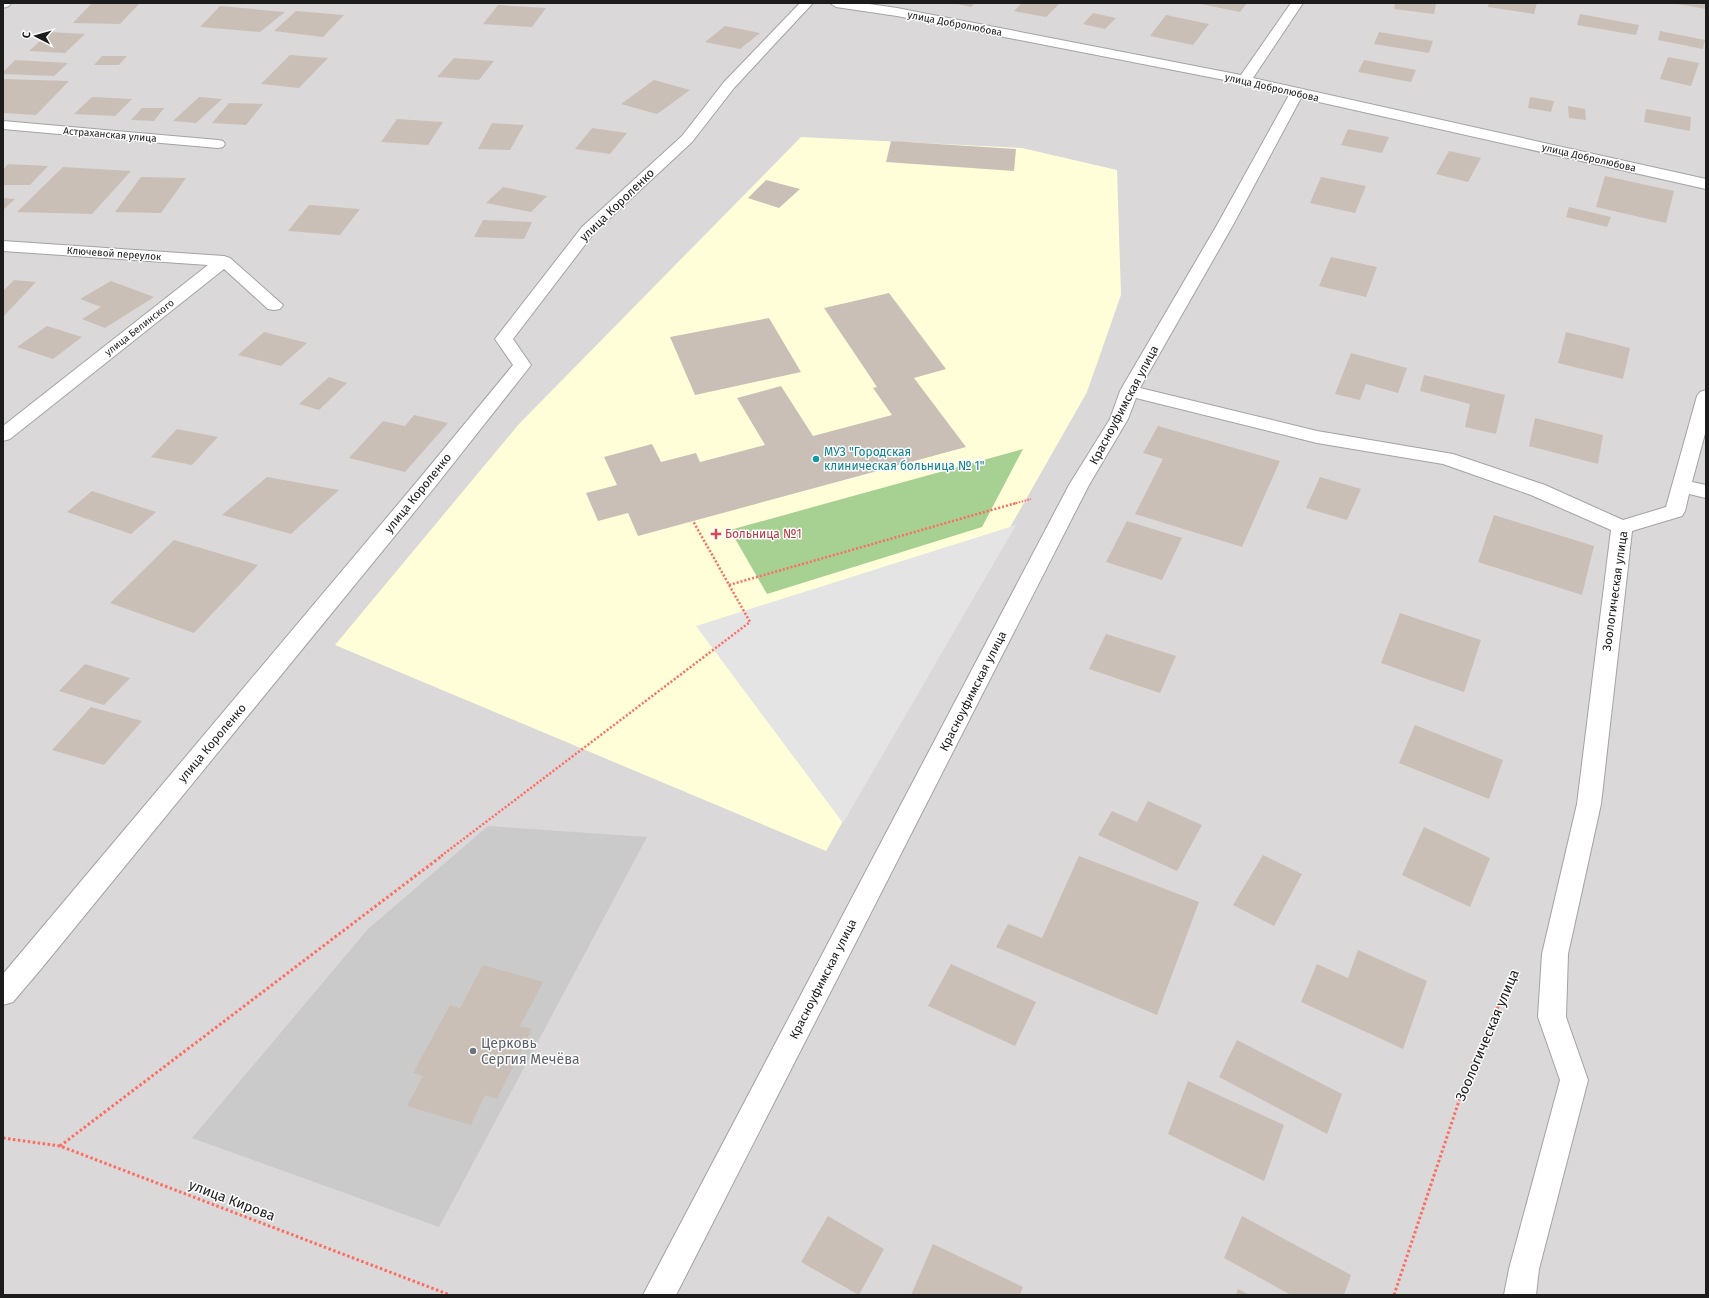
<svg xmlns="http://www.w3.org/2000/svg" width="1709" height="1298" viewBox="0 0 1709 1298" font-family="'Fira Sans',sans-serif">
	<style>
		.residential { fill: #dad8d8 }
		.education { fill: #fffed8 }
		.religious { fill: #cacaca }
		.forest { fill: #a6d192 }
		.parking { fill: #e4e4e4 }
		.building { fill: #cabfb6 }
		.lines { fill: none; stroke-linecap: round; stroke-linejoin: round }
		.street-casing { stroke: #a3a3a3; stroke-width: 2 }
		.path-far2 { stroke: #ff6b60; stroke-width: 2; stroke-dasharray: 1.5 1.5; stroke-linecap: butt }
		.path-far1 { stroke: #ff6b60; stroke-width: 2.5; stroke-dasharray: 2 2; stroke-linecap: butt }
		.path { stroke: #ff6b60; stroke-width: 3; stroke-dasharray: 2.5 2.5; stroke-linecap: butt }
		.street { fill: #fff; fill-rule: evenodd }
		.culture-dot { fill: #0f9aa8; stroke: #fff; stroke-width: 1.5 }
		.health-dot { fill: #e0444e; stroke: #fff; stroke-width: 1.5 }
		.worship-dot { fill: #6b7280; stroke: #fff; stroke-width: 1.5 }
		.labels { text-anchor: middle; stroke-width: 3; stroke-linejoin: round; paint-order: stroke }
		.far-street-label { font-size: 10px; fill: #1c1c1c; stroke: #fff }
		.street-label { font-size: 12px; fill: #1c1c1c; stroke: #fff }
		.culture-label { font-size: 12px; fill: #0d838f; stroke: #fff; text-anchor: start }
		.health-label { font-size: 12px; fill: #be3a42; stroke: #fff; text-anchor: start }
		.near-street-label { font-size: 14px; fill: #1c1c1c; stroke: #fff }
		.near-worship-label { font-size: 14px; fill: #5b616d; stroke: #fff; text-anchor: start }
	</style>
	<rect width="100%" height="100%" fill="#eee9e0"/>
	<!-- residential -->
	<path class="residential" d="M3 3H1706V1295H3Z"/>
	<!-- education -->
	<path class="education" d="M801 137 1022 148 1117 170 1121 295 1087 392 826 851 335 645 519 424Z"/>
	<!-- religious -->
	<path class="religious" d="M488 826 647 837 439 1227 192 1138 368 929Z"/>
	<!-- forest -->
	<path class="forest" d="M1023 449 982 527 767 594 730 530Z"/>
	<!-- parking -->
	<path class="parking" d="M1016 525 843 823 696 626Z"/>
	<!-- building -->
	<path class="building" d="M92 3H140L120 24 73 23Z
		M953 3H975L971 7Z
		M1022 3H1060L1046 17 1014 11Z
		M1196 3H1247L1240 12Z
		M1395 3H1427L1436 4 1434 14 1394 9Z
		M1489 3H1537L1534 14 1488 7Z
		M1677 3H1706V9L1677 4Z
		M498 5 546 8 532 27 483 24Z
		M220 6 285 12 260 32 200 27Z
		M296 11 344 15 323 37 274 31Z
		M1093 13 1116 18 1105 29 1083 24Z
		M1580 14 1639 25 1636 35 1577 25Z
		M1166 15 1209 24 1193 45 1150 36Z
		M725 26 760 33 740 49 705 42Z
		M1660 31 1705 40 1703 49 1658 40Z
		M50 32 85 34 65 53 29 51Z
		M1379 32 1433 41 1429 53 1374 44Z
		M290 55 328 58 299 88 261 84Z
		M102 56H127L119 65H94Z
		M1668 57 1699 63 1691 86 1660 79Z
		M454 58 494 61 479 80 437 77Z
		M15 60 68 63 54 76 3 74V72Z
		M1364 60 1416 70 1411 82 1358 72Z
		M3 79 69 81 36 115 3 113Z
		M654 80 690 90 657 114 621 104Z
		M92 97 132 99 115 116 74 114Z
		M199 97 222 99 196 123 173 121Z
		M1530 97 1554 101 1551 112 1528 108Z
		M229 103 263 104 246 125 212 123Z
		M1568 106 1585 109 1586 120 1569 118Z
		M142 108H164L154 121 131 120Z
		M1646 109 1691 117 1690 131 1644 122Z
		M397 119 443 122 428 145 381 142Z
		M492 123 524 125 510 150 478 149Z
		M592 128 627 133 610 154 575 149Z
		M1348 129 1389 137 1382 153 1341 145Z
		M891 141 1016 149 1014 171 886 162Z
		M1449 151 1481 158 1468 182 1436 174Z
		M8 164 48 166 30 185H3V170Z
		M63 167 131 171 92 214 17 212Z
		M1605 176 1674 191 1666 223 1596 207Z
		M141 177 186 178 161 213 115 212Z
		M1321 177 1366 186 1355 213 1310 203Z
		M766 180 800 189 779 208 748 198Z
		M503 187 547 196 531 212 486 203Z
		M3 198 15 199 3 210Z
		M309 205 360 209 340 235 288 231Z
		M1569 207 1611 217 1607 227 1566 217Z
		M483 220 532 222 524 239 474 237Z
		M1331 257 1377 267 1366 297 1319 286Z
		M14 280 36 282 3 317V291Z
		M111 281 154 297 105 328 82 319 101 307 80 299Z
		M889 293 946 369 914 378 966 447 638 536 628 513 598 521 586 493 617 485 604 457 652 444 661 462 696 453 700 462 765 445 737 398 781 386 813 436 892 415 873 388 877 387 824 308Z
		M769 318 801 372 695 395 670 337Z
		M47 326 82 337 53 359 17 347Z
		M264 332 307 343 281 366 238 355Z
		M1566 332 1630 348 1623 379 1558 363Z
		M1351 353 1407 368 1398 393 1366 384 1360 400 1335 394Z
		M1424 375 1505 395 1496 434 1465 427 1470 404 1420 391Z
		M329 377 347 383 319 410 299 404Z
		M414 415 448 423 405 472 349 458 383 421 405 426Z
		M1535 418 1603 435 1598 464 1529 446Z
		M1158 426 1280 461 1242 547 1135 514 1163 459 1143 453Z
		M177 429 218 437 192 465 151 457Z
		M267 477 339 490 291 534 222 515Z
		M1320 477 1361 489 1347 520 1306 508Z
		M92 491 156 512 131 534 67 512Z
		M1494 515 1594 546 1582 595 1478 562Z
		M1127 521 1182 538 1162 580 1106 562Z
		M174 540 258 565 194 633 110 603Z
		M1400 613 1481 640 1464 692 1381 663Z
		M1106 634 1176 656 1160 693 1089 669Z
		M85 664 130 678 104 705 59 691Z
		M91 707 142 721 104 765 52 750Z
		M1415 725 1503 760 1489 799 1399 763Z
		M1148 801 1202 825 1177 871 1098 835 1112 811 1137 822Z
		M1424 827 1490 858 1470 907 1402 875Z
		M1263 855 1302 874 1274 926 1233 905Z
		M1079 856 1199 902 1157 1015 996 947 1008 924 1042 938Z
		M1358 950 1427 981 1403 1049 1301 1002 1317 964 1348 978Z
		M951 964 1036 1002 1015 1046 928 1006Z
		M483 965 543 982 520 1026 532 1029 497 1099 485 1095 471 1125 407 1106 423 1076 413 1073 450 1005 460 1008Z
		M1237 1040 1342 1094 1327 1134 1219 1077Z
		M1188 1081 1284 1125 1264 1181 1168 1134Z
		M828 1216 884 1249 859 1295 801 1262Z
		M1242 1216 1351 1275 1344 1295H1291L1224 1258Z
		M933 1244 1023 1287 1020 1295H911Z
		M1238 1289 1250 1295H1236Z"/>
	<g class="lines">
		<defs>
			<path id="street" d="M3 3H11L9 6 3 8Z
				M800 3H813L734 88 692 142 594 233 513 339 531 365 528 369 434 488 41 969 13 1002 3 1005V974L420 478 513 365 495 339 582 227 682 136 724 82Z
				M830 3H862L897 8 1241 75 1291 3H1303L1253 78 1706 179V189L1301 98 1233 225 1140 388 1317 431 1453 454 1545 485 1623 520 1666 507 1697 396 1700 392 1706 390V430L1692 482 1706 485V498L1689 494 1685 511 1682 516 1632 531 1601 804 1568 954 1566 1017 1588 1080 1539 1269 1536 1295H1504L1509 1269 1560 1080 1538 1017 1542 954 1577 804 1611 530 1531 495 1443 464 1317 443 1136 398 1128 419 1089 485 676 1295H643L1069 485 1110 419 1120 391 1217 225 1289 95 1245 84 897 16 836 7Z
				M3 121 218 140 223 141 225 144 223 147 218 148 3 129Z
				M3 241 224 256 230 258 283 305 280 309 274 310 268 309 224 269 10 439 3 441V426L208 265 3 251Z"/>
		</defs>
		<!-- street casing -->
		<use href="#street" class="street-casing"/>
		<!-- path-far2 -->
		<path class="path-far2" d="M1013 504 1031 499"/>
		<!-- path-far1 -->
		<path class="path-far1" d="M729 585 1016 503
			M441 856 750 622 693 521"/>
		<!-- path -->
		<path class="path" d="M3 1138 60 1146 450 1295
			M60 1146 443 855
			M1394 1295 1469 1071 1512 976"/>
		<!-- street -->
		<use href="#street" class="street"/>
	</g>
	<!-- markers -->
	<circle class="culture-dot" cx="816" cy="459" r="4"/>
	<path class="health-dot" d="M714 528h4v4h4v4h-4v4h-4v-4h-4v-4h4z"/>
	<circle class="worship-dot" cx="473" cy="1051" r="4"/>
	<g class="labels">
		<!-- far-street labels -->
		<g class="far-street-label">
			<text transform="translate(955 23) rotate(11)" y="4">улица Добролюбова</text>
			<text transform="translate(1272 87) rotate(13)" y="4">улица Добролюбова</text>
			<text transform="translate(110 134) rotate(5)" y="4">Астраханская улица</text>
			<text transform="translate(1589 157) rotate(13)" y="4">улица Добролюбова</text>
			<text transform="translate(114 253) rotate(4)" y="4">Ключевой переулок</text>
			<text transform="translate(139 327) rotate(-38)" y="4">улица Белинского</text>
		</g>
		<!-- street labels -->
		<g class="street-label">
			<text transform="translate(617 205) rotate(-44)" y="4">улица Короленко</text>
			<text transform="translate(1124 405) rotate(-62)" y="4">Красноуфимская улица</text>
			<text transform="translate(418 493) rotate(-51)" y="4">улица Короленко</text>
			<text transform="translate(1615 591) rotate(-82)" y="4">Зоологическая улица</text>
			<text transform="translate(973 691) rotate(-63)" y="4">Красноуфимская улица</text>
			<text transform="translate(212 743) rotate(-50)" y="4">улица Короленко</text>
			<text transform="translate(823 979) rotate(-63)" y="4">Красноуфимская улица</text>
		</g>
		<!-- culture labels -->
		<g class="culture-label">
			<text x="824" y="456">МУЗ "Городская<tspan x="824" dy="14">клиническая больница № 1"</tspan></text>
		</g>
		<!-- health labels -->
		<g class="health-label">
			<text x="725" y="538">Больница №1</text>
		</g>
		<!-- near-street labels -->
		<g class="near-street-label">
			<text transform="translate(1487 1035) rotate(-67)" y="5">Зоологическая улица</text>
			<text transform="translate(232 1200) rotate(21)" y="5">улица Кирова</text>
		</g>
		<!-- near-worship labels -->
		<g class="near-worship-label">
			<text x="481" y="1048">Церковь<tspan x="481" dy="16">Сергия Мечёва</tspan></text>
		</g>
	</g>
	<!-- border -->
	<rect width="1709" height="1298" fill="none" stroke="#1c1c1c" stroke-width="8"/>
	<!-- north arrow -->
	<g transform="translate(36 36) rotate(276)" stroke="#ffffff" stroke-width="3" paint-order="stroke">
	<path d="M0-3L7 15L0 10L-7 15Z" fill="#1c1c1c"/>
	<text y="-6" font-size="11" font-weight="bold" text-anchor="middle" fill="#1c1c1c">С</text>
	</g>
</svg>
